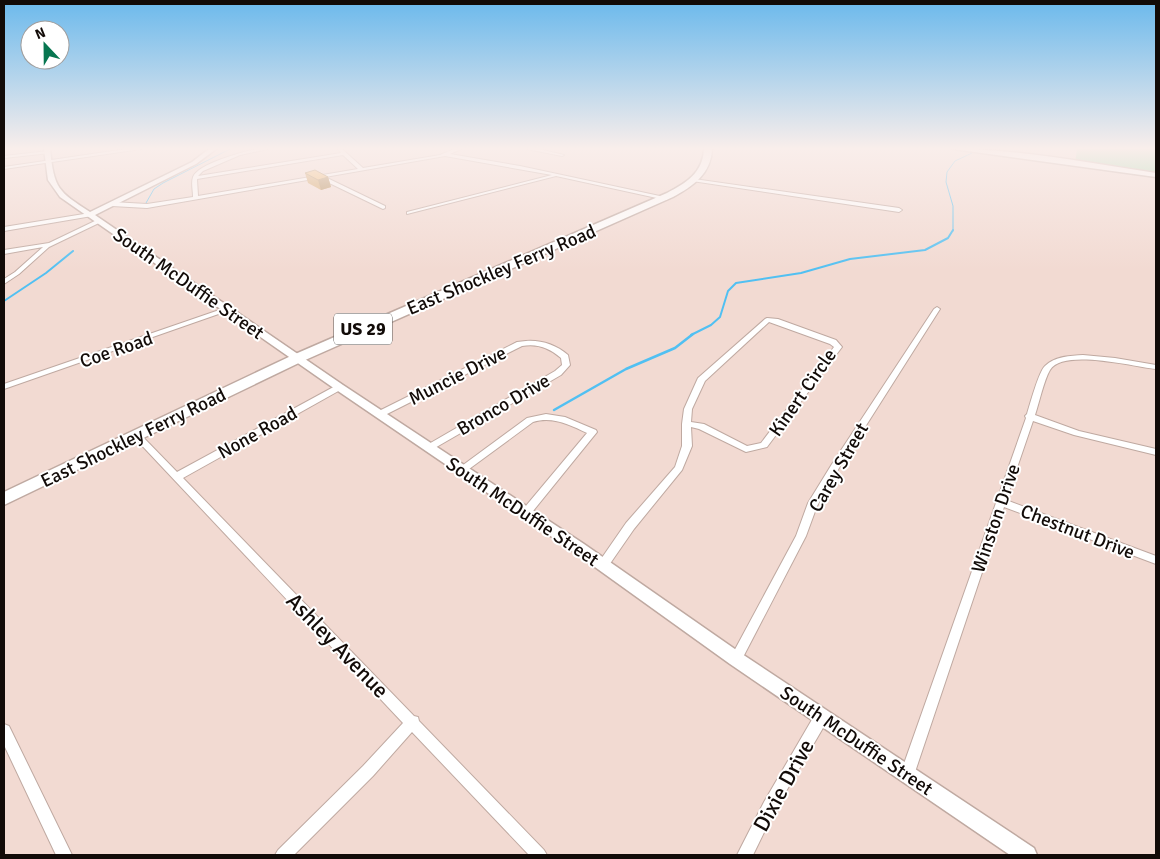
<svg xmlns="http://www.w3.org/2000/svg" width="1160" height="859" viewBox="0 0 1160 859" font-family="Signika,sans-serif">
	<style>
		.green { fill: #95d9a7 }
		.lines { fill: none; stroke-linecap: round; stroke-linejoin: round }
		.stream-far2 { stroke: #51c0f2; stroke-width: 1 }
		.stream-far1 { stroke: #51c0f2; stroke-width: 2 }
		.stream { stroke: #51c0f2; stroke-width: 2.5 }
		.minor-casing { stroke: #bfa9a1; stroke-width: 2 }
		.tertiary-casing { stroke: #bfa9a1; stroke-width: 3 }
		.trunk-casing { stroke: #bfa9a1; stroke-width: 3 }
		.minor { fill: #fff; fill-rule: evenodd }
		.tertiary { fill: #fff; fill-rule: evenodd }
		.trunk { fill: #fff; fill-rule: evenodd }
		.wall { fill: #cd9850 }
		.shaded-wall { fill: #a77c41 }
		.building { fill: #eeb15d; stroke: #a77c41 }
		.labels { text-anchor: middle; stroke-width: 4; stroke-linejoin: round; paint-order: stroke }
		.shield { fill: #fff; stroke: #595452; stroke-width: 1 }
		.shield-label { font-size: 18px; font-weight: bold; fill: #120b08 }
		.street-label { font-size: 19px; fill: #120b08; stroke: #fff }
		.near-street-label { font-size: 22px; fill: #120b08; stroke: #fff }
	</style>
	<rect width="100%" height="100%" fill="#f2dad2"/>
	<!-- green -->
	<path class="green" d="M1077 149H1156V176L1075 163Z"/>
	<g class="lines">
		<!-- stream-far2 -->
		<path class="stream-far2" d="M146 203 154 189 163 183 230 149
			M953 231V206L946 182 947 172 955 161 972 153"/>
		<!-- stream-far1 -->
		<path class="stream-far1" d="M4 301 46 273 73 251
			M691 335 711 325 720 317 728 291 736 283 801 273 850 259 925 250 948 238 953 230"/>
		<!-- stream -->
		<path class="stream" d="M554 410 626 369 675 348 693 334"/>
		<defs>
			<path id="minor" d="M126 149H141L4 169V167Z
				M256 149H268L240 155 203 171 198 176 341 153 338 149H342L363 168 440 155 454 149H461L450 154 520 166 669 198 666 200 556 176 407 214V212L552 175 445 156 325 177 385 206V208L383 209 319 178 147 208 112 206 109 204 112 202 147 204 193 197C193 190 191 183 193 177 198 164 242 152 256 149ZM343 155 358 169 198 196 197 179Z
				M527 149H539L564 155 562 156Z
				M48 151 50 153 4 158V156Z
				M694 179 899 208 902 210 899 212 692 181V180Z
				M90 213 93 215 92 216 4 231V227Z
				M99 219 101 220V222L49 247 19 274 4 284V279L15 272 43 247 4 254V250L49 243Z
				M228 307 230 308V310L4 389V384Z
				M937 307 940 309 839 468 817 506 806 536 740 663 736 665 732 663 730 659 732 655 796 536 808 503 832 464 934 309Z
				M767 318 778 319 836 340 842 347 767 447 746 452 699 429 691 427 692 446 682 470 634 529 607 568 603 569 599 568 598 565 599 562 626 523 675 467 682 446V424L684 409 698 378 765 319ZM769 322 830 344 834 347 761 443 747 446 704 424 691 422 692 409 705 381Z
				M526 341C542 340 556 345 568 355L570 365 561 375 433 449H427L425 447 427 445 555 371 562 365 561 358C550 348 537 343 522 346L383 416H377L376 414 377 412 517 342Z
				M1083 355 1115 358 1156 365V369C1135 367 1063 348 1050 370 1044 380 1039 403 1035 415L1079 431 1156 449V455L1074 435 1033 421 1006 500 1156 556V564L1004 507 914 775 912 780 907 782 902 780 900 775 1026 418 1025 416 1027 414C1030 404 1039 371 1045 366 1055 356 1070 356 1083 355Z
				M339 384 343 387 342 389 183 478 414 716 418 717 419 721 544 850 547 855H529L412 732 373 776 294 855H275L278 850 363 766 403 723 132 435 133 433H139L177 472Z
				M546 414 565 417 596 430 597 432 529 516 525 517 521 516 520 513 587 433C570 425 553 416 533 422L465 472H459L457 470 459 468 527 418Z
				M822 709 827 711 829 716 827 721 774 812 753 855H737L764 802 817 711Z
				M4 724 9 726 72 855H56L4 745Z"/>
			<path id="tertiary" d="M44 149H50C54 189 58 191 90 212L192 162 209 149H216L196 164 95 215 343 385 584 544 742 654 1034 848 1037 855H1010L730 664 574 552 335 389 60 197 48 180Z
				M953 149C1021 149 1089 163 1156 173V177Z"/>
			<path id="trunk" d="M704 149H712C711 174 693 186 673 197L303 361 4 505V492L293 355 667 193C686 183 703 173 704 149Z"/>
		</defs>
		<!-- minor casing -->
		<use href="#minor" class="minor-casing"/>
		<!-- tertiary casing -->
		<use href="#tertiary" class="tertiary-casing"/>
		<!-- trunk casing -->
		<use href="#trunk" class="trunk-casing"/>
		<!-- minor -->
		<use href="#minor" class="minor"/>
		<!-- tertiary -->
		<use href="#tertiary" class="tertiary"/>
		<!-- trunk -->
		<use href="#trunk" class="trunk"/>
	</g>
	<!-- wall -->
	<path class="wall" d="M305 173 328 177 331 187 321 190 308 183Z"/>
	<!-- shaded-wall -->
	<path class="shaded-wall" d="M328 177 331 187 321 190 318 180Z"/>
	<!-- building -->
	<path class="building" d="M315 170 328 177 318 180 305 173Z"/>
	<!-- sky -->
	<linearGradient id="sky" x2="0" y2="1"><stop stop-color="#6bb9ec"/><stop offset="0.55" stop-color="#f9eeeb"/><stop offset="1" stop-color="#f9eeeb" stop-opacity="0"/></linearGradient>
	<rect width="1160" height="270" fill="url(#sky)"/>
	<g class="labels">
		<!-- shield labels -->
		<rect class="shield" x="334" y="313.5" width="58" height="31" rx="4"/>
		<g class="shield-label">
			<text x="363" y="335">US 29</text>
		</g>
		<!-- street labels -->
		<g class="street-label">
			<text transform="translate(501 269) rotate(-23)" y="7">East Shockley Ferry Road</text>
			<text transform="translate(189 283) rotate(35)" y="7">South McDuffie Street</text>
			<text transform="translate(116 349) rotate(-19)" y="7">Coe Road</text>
			<text transform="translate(457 375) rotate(-27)" y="7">Muncie Drive</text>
			<text transform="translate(802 392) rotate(-55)" y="7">Kinert Circle</text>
			<text transform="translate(503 404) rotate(-30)" y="7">Bronco Drive</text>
			<text transform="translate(257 432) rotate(-29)" y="7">None Road</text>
			<text transform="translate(133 437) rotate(-26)" y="7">East Shockley Ferry Road</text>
			<text transform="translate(838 467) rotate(-60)" y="7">Carey Street</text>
			<text transform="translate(523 511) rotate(34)" y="7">South McDuffie Street</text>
			<text transform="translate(995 518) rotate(-71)" y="7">Winston Drive</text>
			<text transform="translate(1078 531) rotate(21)" y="7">Chestnut Drive</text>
			<text transform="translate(857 740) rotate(34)" y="7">South McDuffie Street</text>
		</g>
		<!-- near-street labels -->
		<g class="near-street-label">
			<text transform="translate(338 645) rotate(46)" y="8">Ashley Avenue</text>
			<text transform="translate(783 785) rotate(-61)" y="8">Dixie Drive</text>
		</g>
	</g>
	<!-- border -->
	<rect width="1160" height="859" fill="none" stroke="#120b08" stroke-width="10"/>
	<!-- north arrow -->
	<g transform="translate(45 45) rotate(338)"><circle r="24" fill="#ffffff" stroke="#a09d9c"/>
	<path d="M0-4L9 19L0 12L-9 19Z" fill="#077650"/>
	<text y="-8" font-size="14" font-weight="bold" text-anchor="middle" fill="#120b08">N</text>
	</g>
</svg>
